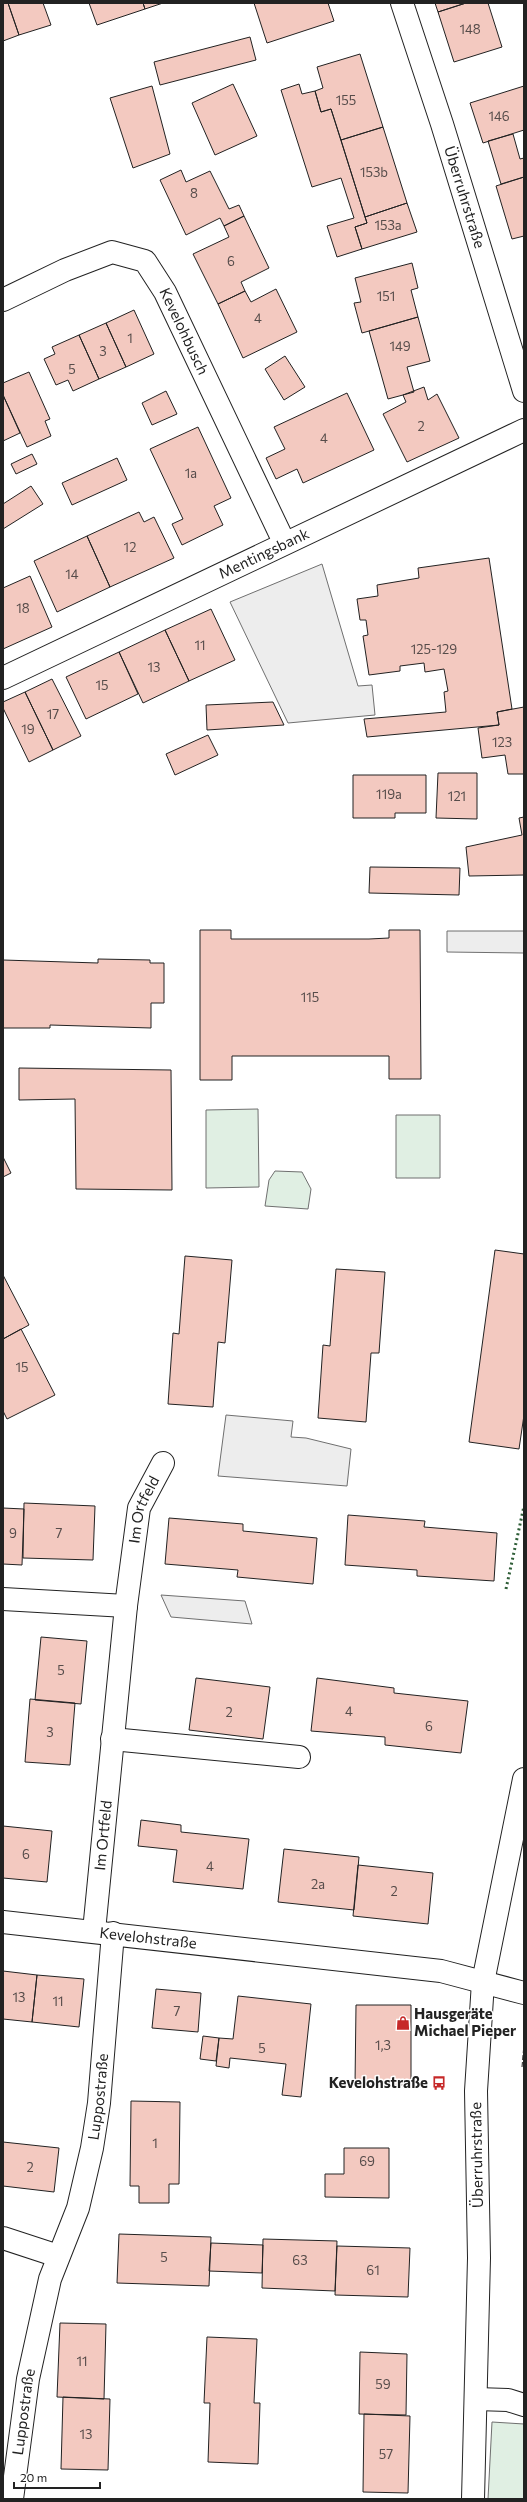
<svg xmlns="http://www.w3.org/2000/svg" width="527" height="2502" viewBox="0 0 527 2502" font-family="Commissioner,sans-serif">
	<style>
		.green { fill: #e0efe3; stroke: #6f6f6f }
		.parking { fill: #ededed; stroke: #6f6f6f }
		.building { fill: #f3c9c0; stroke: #222 }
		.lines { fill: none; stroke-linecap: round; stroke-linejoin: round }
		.minor-casing { stroke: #222; stroke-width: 24 }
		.secondary-casing { stroke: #222; stroke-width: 24 }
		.minor { stroke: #fff; stroke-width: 22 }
		.secondary { stroke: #fff; stroke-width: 22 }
		.hedge { stroke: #2f5e38; stroke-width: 3; stroke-dasharray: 2 3; stroke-linecap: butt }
		.fence { stroke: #222; stroke-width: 1; stroke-dasharray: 5 2; stroke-linecap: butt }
		.labels { text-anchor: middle; stroke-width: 3; stroke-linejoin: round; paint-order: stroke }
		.number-label { font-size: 13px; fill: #564c4a }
		.street-label { font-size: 15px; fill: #222; stroke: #fff }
		.poi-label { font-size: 15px; font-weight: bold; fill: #222; stroke: #fff; text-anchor: start }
	</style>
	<rect width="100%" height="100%" fill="#fff"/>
	<!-- green -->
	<path class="green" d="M258 1109 259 1187 206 1188V1110Z
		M396 1115H440V1178H396Z
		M275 1171 302 1172 311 1189 308 1209 265 1206 269 1180Z
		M492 2422 524 2424V2499H488Z"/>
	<!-- parking -->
	<path class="parking" d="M322 564 358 686 372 685 375 715 288 723 230 602Z
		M447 931H524V953L447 952Z
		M226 1415 293 1421 291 1437 306 1438 351 1449 347 1486 218 1476Z
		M161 1595 245 1601 252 1624 171 1617Z"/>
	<!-- building -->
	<path class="building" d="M3 3H8L19 35 3 41Z
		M8 3H43L51 25 19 35Z
		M89 3H143L145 9 97 25Z
		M143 3H163L145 9Z
		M254 3H328L334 21 267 43Z
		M435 3H466L438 12Z
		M466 3H488L502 47 454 62 438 12Z
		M250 37 256 60 160 85 154 62Z
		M360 54 383 127 341 140 331 109 321 112 315 91 323 88 317 67Z
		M233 84 257 136 215 155 192 103Z
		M299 84 302 94 315 91 321 112 331 109 367 223 355 227 362 249 337 257 327 226 354 218 341 178 312 187 281 90Z
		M152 86 170 154 133 168 110 98Z
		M524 86V130L483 143 470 103Z
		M383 127 407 203 365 217 341 140Z
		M513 134 520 159 524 158V177L501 184 488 141Z
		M181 170 186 182 210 171 229 209 239 205 244 216 224 226 220 218 186 235 160 180Z
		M524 177V236L512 239 496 186Z
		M407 203 417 232 362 249 355 227 367 223 365 217Z
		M244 216 269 268 241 282 245 291 218 304 193 254 229 237 224 226Z
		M412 263 418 288 411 290 418 317 362 333 354 303 361 302 355 278Z
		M276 289 297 332 243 358 218 304 245 291 251 302Z
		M134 310 154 354 126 367 106 323Z
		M418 317 430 361 407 367 414 392 388 399 369 331Z
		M106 323 126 367 99 379 79 335Z
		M79 335 99 379 73 391 68 380 56 385 44 359 55 354 52 347Z
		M285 356 305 387 284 400 265 369Z
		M29 372 50 419 45 421 51 436 27 447 3 395V383Z
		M424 387 428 400 437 394 459 438 407 462 383 414 406 402 403 395Z
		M166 391 177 414 152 425 142 403Z
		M347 393 374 450 303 483 297 469 276 479 266 458 285 449 274 427Z
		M3 395 20 433 3 441Z
		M198 427 231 498 214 506 223 525 182 545 172 524 183 519 150 449Z
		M32 454 37 464 16 474 11 464Z
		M117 458 127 480 72 505 62 483Z
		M31 486 43 504 3 529V504Z
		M139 512 144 522 154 517 174 558 110 587 87 536Z
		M87 536 110 587 57 612 34 561Z
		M489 558 512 709 497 712 499 725 367 737 364 719 446 712 444 692 448 691 444 669 425 672 424 663 400 666V671L369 675 363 636 368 635 366 620H360L357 599 378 596 377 585 419 578 418 568Z
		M30 576 52 627 3 649V588Z
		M211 609 235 660 189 681 165 630Z
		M165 630 189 681 143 703 119 652Z
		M119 652 138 694 86 719 66 677Z
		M52 679 81 736 53 750 25 692Z
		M25 692 53 750 29 762 3 708V702Z
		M273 702 284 725 207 730 206 705Z
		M524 707V774H508L505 755 482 758 478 728 499 725 497 712Z
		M208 735 218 755 175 775 166 754Z
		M438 773H477V819L436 818Z
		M353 775H426V813H395V818H353Z
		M524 817V875L469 876 466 847 522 835 519 818Z
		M370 867 460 868 459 895 369 893Z
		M200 930H231V939H369L389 938V930H420L421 1079H389V1056H232V1080H200Z
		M98 959 150 960V963H164V1003H151V1028L50 1025V1028H3V960L98 963Z
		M19 1068 171 1070 172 1190 76 1189 75 1099 19 1100Z
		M3 1157 11 1173 3 1177Z
		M495 1250 524 1254V1415L519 1449 469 1442Z
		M185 1256 232 1260 225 1343 218 1342 213 1407 168 1404 173 1333 179 1334Z
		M336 1269 385 1272 379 1353H371L366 1422 318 1418 323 1345 330 1346Z
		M3 1275 29 1325 3 1339Z
		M21 1329 55 1395 7 1419 3 1411V1339Z
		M24 1503 95 1506 93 1560 23 1558Z
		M3 1508 24 1509 22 1565 3 1564Z
		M348 1515 425 1521 424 1527 497 1533 494 1581 417 1576V1570L345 1565Z
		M169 1518 243 1524V1531L317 1538 313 1584 237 1577 238 1570 165 1564Z
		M41 1637 87 1641 81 1704 35 1700Z
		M196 1678 270 1687 263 1739 189 1730Z
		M317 1678 394 1688V1693L468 1701 461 1753 385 1745V1737L311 1731Z
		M30 1699 75 1703 70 1765 25 1762Z
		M141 1820 181 1825V1832L249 1839 243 1889 173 1882 177 1850 138 1846Z
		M3 1826 52 1831 47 1882 3 1878Z
		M284 1849 359 1857 354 1910 278 1902Z
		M358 1865 433 1873 428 1924 353 1916Z
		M3 1971 37 1975 32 2022 3 2019Z
		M37 1975 84 1979 79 2027 32 2022Z
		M156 1989 201 1993 198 2032 152 2028Z
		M238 1996 311 2004 301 2097 282 2095 286 2064 230 2058 229 2068 216 2066 219 2038 233 2039Z
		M356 2005H411V2085H355Z
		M203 2036 219 2038 216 2061 200 2059Z
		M131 2101 180 2102 179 2184H169V2203H139V2186H130Z
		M3 2142 59 2148 54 2192 3 2186Z
		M344 2148H389V2198L325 2197V2174H344Z
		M119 2234 211 2237 209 2286 117 2283Z
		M263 2239 337 2241 335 2291 262 2288Z
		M211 2243 263 2245 262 2273 209 2271Z
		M337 2246 410 2248 408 2297 335 2295Z
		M60 2323 106 2324 104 2399 57 2397Z
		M207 2337 257 2339 254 2403H260L258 2464 208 2462 210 2403H204Z
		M360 2352 407 2354 406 2415 359 2414Z
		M63 2397 110 2399 108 2470 61 2469Z
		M364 2414 410 2416 408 2493 363 2492Z"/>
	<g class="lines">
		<defs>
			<g id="minor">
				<path id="s1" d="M3 300 65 270 112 252 145 261 165 292 284 542"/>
				<path id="s2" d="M3 678 524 430"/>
				<path d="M3 1599 126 1606"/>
				<path d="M112 1739 299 1757"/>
				<path id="s3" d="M3 1922 441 1971 524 1993"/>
				<path id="s4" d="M94 1931 126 1606 139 1508 163 1463"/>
				<path d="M3 2238 58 2256"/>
				<path d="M476 2399 508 2400 524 2405"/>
				<path id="s5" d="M12 2499 28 2379 50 2279 78 2208 92 2148 99 2103 113 1933"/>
			</g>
			<g id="secondary">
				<path id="s6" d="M402 3 442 124 524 391"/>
				<path d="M473 2499 479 2258 476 2091 483 1982 524 1779"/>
			</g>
		</defs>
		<!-- minor casing -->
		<use href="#minor" class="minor-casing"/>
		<!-- secondary casing -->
		<use href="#secondary" class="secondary-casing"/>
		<!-- minor -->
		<use href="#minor" class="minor"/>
		<!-- secondary -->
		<use href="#secondary" class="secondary"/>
		<!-- hedge -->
		<path class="hedge" d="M506 1589 524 1506"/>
		<!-- fence -->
		<path class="fence" d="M522 2067 524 2044"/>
	</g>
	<!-- icons -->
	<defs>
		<symbol id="shop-bare" viewBox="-9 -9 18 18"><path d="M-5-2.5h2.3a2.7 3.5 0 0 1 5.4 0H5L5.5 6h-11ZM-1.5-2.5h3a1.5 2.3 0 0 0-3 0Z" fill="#c62828" stroke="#fff" stroke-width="2.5" paint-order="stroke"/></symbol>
		<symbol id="bus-bare" viewBox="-9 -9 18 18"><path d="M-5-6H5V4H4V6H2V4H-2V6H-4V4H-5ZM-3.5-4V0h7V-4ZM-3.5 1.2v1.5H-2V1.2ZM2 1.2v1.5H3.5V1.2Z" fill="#c62828" stroke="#fff" stroke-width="2.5" paint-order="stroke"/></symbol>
	</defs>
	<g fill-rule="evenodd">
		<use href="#shop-bare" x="393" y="2013" width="20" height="20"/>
		<use href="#bus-bare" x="429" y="2073" width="20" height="20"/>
	</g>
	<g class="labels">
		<!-- number labels -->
		<g class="number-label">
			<text x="470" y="34">148</text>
			<text x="346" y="105">155</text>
			<text x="499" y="121">146</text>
			<text x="374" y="177">153b</text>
			<text x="194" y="198">8</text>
			<text x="388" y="230">153a</text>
			<text x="231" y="266">6</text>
			<text x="386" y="301">151</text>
			<text x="258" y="323">4</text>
			<text x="130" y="343">1</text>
			<text x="400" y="351">149</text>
			<text x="103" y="356">3</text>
			<text x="72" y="374">5</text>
			<text x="421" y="431">2</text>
			<text x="324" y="443">4</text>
			<text x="191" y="478">1a</text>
			<text x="130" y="552">12</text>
			<text x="72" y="579">14</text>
			<text x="23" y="613">18</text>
			<text x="200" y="650">11</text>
			<text x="434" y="654">125-129</text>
			<text x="154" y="672">13</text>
			<text x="102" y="690">15</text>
			<text x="53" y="719">17</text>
			<text x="28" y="734">19</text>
			<text x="502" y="747">123</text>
			<text x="389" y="799">119a</text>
			<text x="457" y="801">121</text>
			<text x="310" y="1002">115</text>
			<text x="22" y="1372">15</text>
			<text x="13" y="1538">9</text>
			<text x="59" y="1538">7</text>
			<text x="61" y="1675">5</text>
			<text x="349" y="1716">4</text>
			<text x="229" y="1717">2</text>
			<text x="429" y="1731">6</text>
			<text x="50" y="1737">3</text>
			<text x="26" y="1859">6</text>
			<text x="210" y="1871">4</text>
			<text x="318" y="1889">2a</text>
			<text x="394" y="1896">2</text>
			<text x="19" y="2002">13</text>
			<text x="58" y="2006">11</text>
			<text x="177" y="2016">7</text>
			<text x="383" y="2050">1,3</text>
			<text x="262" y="2053">5</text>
			<text x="155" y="2148">1</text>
			<text x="367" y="2166">69</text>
			<text x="30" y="2172">2</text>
			<text x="164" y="2262">5</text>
			<text x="300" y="2265">63</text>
			<text x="373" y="2275">61</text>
			<text x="82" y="2366">11</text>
			<text x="383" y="2389">59</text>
			<text x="86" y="2439">13</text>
			<text x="386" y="2459">57</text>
		</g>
		<!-- street labels -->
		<g class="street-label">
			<text dy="5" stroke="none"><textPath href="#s6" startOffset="204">Überruhrstraße</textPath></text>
			<text dy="5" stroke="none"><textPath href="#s1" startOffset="234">Kevelohbusch</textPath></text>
			<text dy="5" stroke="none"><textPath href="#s2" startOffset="289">Mentingsbank</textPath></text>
			<text dy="5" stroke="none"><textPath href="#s4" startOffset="425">Im Ortfeld</textPath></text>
			<text dy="5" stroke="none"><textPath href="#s4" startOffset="96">Im Ortfeld</textPath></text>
			<text dy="5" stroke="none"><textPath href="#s3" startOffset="146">Kevelohstraße</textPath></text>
			<text dy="5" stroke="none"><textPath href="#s5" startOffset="413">Luppostraße</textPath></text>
			<text transform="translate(477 2155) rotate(-91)" y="5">Überruhrstraße</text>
			<text dy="5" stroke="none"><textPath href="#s5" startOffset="88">Luppostraße</textPath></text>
		</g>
		<!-- poi labels -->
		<g class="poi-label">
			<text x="414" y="2019">Hausgeräte<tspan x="414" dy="17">Michael Pieper</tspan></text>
			<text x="428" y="2088" text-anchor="end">Kevelohstraße</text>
		</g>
	</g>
	<!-- border -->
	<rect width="527" height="2502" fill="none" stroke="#222222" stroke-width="8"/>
	<!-- scale -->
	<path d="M14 2482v6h86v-6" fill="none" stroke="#222222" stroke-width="2"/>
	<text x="20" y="2482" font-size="12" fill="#222222" stroke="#ffffff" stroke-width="3" paint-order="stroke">20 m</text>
</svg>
